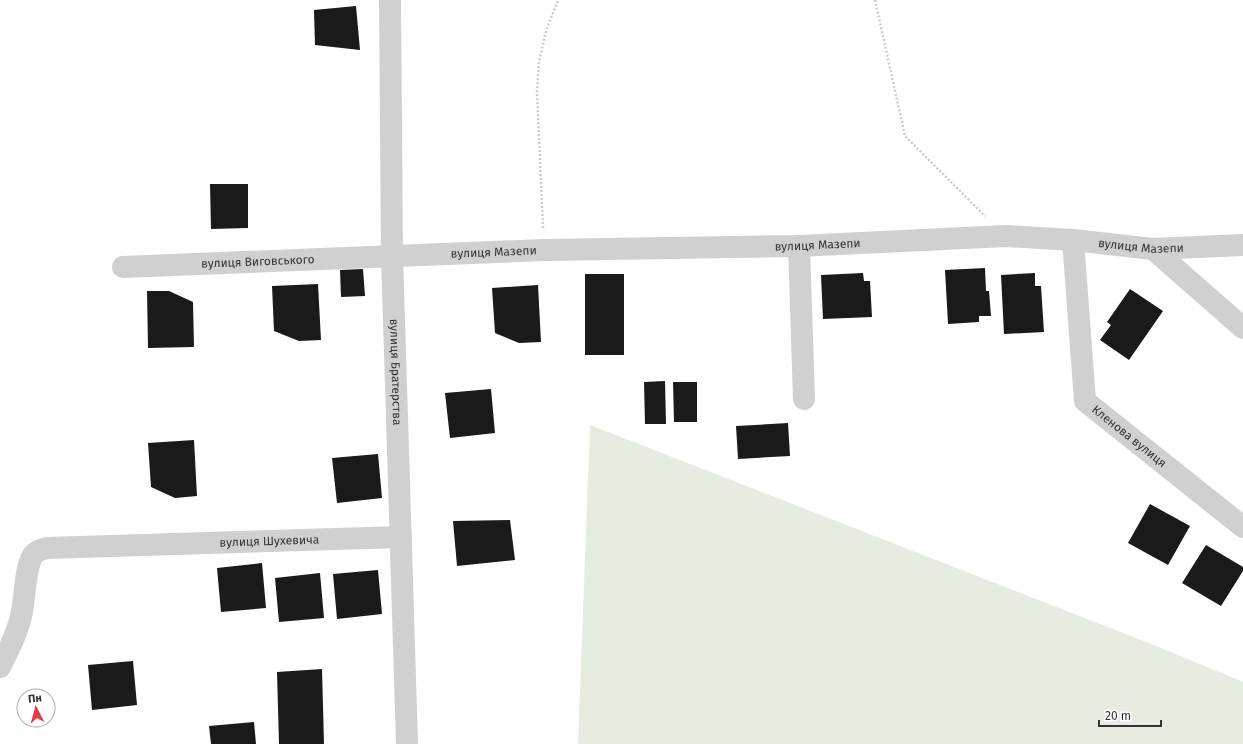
<svg xmlns="http://www.w3.org/2000/svg" width="1243" height="744" viewBox="0 0 1243 744" font-family="'Fira Sans',sans-serif">
	<style>
		.green { fill: #e6ecdf }
		.building { fill: #1a1a1a }
		.lines { fill: none; stroke-linecap: round; stroke-linejoin: round }
		.path { stroke: #cdcdcd; stroke-width: 2.5; stroke-dasharray: 2 2; stroke-linecap: butt }
		.minor { stroke: #d0d0d0; stroke-width: 22 }
		.labels { text-anchor: middle; stroke-width: 4; stroke-linejoin: round; paint-order: stroke }
		.street-label { font-size: 12px; fill: #333; stroke: #fff }
	</style>
	<rect width="100%" height="100%" fill="#fff"/>
	<!-- green -->
	<path class="green" d="M590 425 1154 645 1243 682V744H578Z"/>
	<!-- building -->
	<path class="building" d="M356 6 360 50 315 45 314 10Z
		M210 184H248V228L211 229Z
		M985 268 986 291H989L991 316H979V322L948 324 945 270Z
		M363 269 365 296 341 297 340 270Z
		M863 273 864 281H870L872 317 823 319 821 275Z
		M1035 273V286H1041L1044 332 1004 334 1001 275Z
		M585 274H624V355H585Z
		M318 284 321 340 299 341 274 331 272 286Z
		M538 285 541 342 519 343 495 333 492 288Z
		M1130 289 1163 311 1129 360 1100 340 1111 325 1107 322Z
		M147 291H169L193 302 194 347 148 348Z
		M665 381 666 424H645L644 382Z
		M673 382H697V422H674Z
		M491 389 495 433 450 438 445 393Z
		M788 423 790 456 738 459 736 426Z
		M194 440 197 496 175 498 151 487 148 443Z
		M378 454 382 498 337 503 332 458Z
		M1150 504 1190 526 1168 565 1128 543Z
		M510 520 515 560 457 566 453 521Z
		M1206 545 1243 567V571L1221 606 1182 583Z
		M262 563 266 608 221 612 217 568Z
		M378 570 382 614 337 619 333 574Z
		M320 573 324 618 279 622 275 578Z
		M133 661 137 705 92 710 88 665Z
		M322 669 324 744H279L277 672Z
		M254 722 256 744H211L209 726Z"/>
	<g class="lines">
		<!-- path -->
		<path class="path" d="M875 0 905 136 985 216
			M543 228 537 92 539 62 546 31 558 0"/>
		<!-- minor -->
		<g class="minor">
			<path id="s1" d="M390 0 392 255 407 744"/>
			<path id="s2" d="M1073 240 1085 401 1243 527"/>
			<path d="M799 246 804 399"/>
			<path d="M1153 249 1243 328"/>
			<path id="s3" d="M123 267 544 250 799 246 1006 236 1073 240 1153 249 1243 245"/>
			<path id="s4" d="M0 667C9 649 18 632 22 612 25 596 25 571 32 557 35 551 41 550 47 548L401 537"/>
		</g>
	</g>
	<g class="labels">
		<!-- street labels -->
		<g class="street-label">
			<text dy="4" stroke="none"><textPath href="#s3" startOffset="695">вулиця Мазепи</textPath></text>
			<text dy="4" stroke="none"><textPath href="#s3" startOffset="1019">вулиця Мазепи</textPath></text>
			<text dy="4" stroke="none"><textPath href="#s3" startOffset="371">вулиця Мазепи</textPath></text>
			<text dy="4" stroke="none"><textPath href="#s3" startOffset="135">вулиця Виговського</textPath></text>
			<text dy="4" stroke="none"><textPath href="#s1" startOffset="372">вулиця Братерства</textPath></text>
			<text dy="4" stroke="none"><textPath href="#s2" startOffset="218">Кленова вулиця</textPath></text>
			<text dy="4" stroke="none"><textPath href="#s4" startOffset="356">вулиця Шухевича</textPath></text>
		</g>
	</g>
	<!-- north arrow -->
	<g transform="translate(36 708) rotate(354)"><circle r="19" fill="#ffffff" stroke="#adadad"/>
	<path d="M0-3L7 15L0 10L-7 15Z" fill="#e63946"/>
	<text y="-6" font-size="11" font-weight="bold" text-anchor="middle" fill="#333333">Пн</text>
	</g>
	<!-- scale -->
	<path d="M1099 720v6h62v-6" fill="none" stroke="#333333" stroke-width="2"/>
	<text x="1105" y="720" font-size="12" fill="#333333" stroke="#ffffff" stroke-width="3" paint-order="stroke">20 m</text>
</svg>
